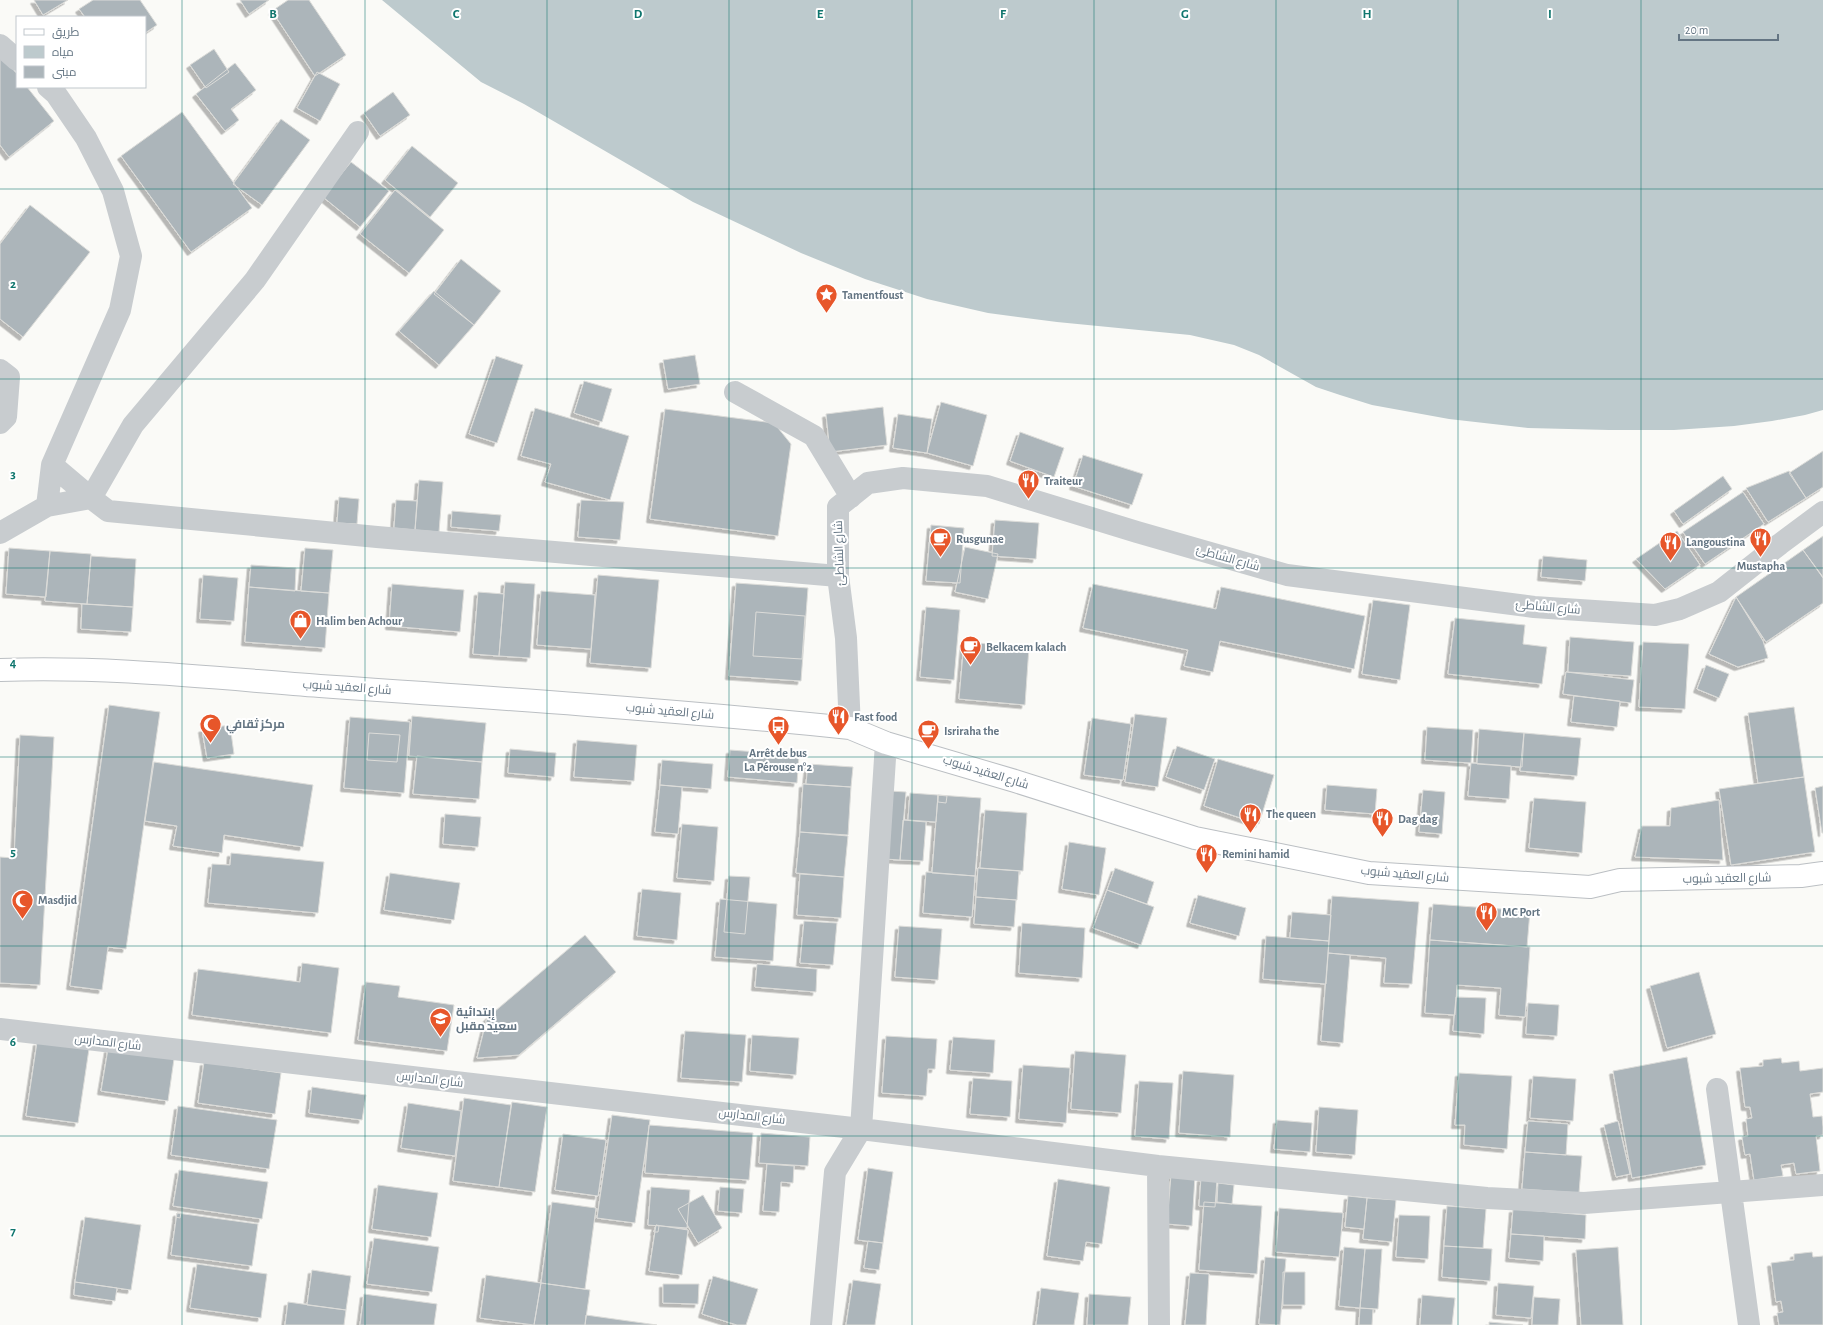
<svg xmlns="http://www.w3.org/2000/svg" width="1823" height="1325" viewBox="0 0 1823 1325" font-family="'Alegreya Sans',Cairo,sans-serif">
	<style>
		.water { fill: #bdcacd }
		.building { fill: #acb5ba; stroke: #dcdcd9; filter: url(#shadow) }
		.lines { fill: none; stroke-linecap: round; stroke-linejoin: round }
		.major-casing { stroke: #bbbfc3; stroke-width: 24 }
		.minor { stroke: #c8cccf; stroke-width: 22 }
		.major { stroke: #fff; stroke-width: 22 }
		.grid { fill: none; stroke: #0f766e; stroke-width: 1; stroke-opacity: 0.55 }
		.labels { text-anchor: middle; stroke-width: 4; stroke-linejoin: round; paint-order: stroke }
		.poi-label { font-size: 12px; font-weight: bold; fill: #647583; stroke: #fff; text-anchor: start }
		.street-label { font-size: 12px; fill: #647583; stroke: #fff }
		.grid-label { font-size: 13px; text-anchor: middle; font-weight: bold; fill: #0f766e; stroke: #fff; stroke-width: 4; stroke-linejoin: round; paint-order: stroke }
	</style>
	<defs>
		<filter id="shadow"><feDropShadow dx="-3.5" dy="3.5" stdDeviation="0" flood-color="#0004"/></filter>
	</defs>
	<rect width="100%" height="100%" fill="#fafaf7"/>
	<!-- water -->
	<path class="water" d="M382 0H1823V410L1805 415 1772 421 1734 426 1674 430H1609L1528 428 1449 419 1372 405 1340 395 1316 387 1259 355 1234 345 1190 335 1057 322 988 313 927 299 865 279 801 253 693 202 524 104 481 82Z"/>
	<!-- building -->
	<path class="building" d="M34 0H68L43 15Z
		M93 0H140L157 25 145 33V17H85L79 9Z
		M240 0H269L249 14Z
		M288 0H309L346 55 315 76 272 11Z
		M214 49 229 72 206 88 190 65Z
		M2 56 17 74V87H27L54 121 9 157 0 145V58Z
		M235 63 256 90 231 109 239 120 225 131 196 94Z
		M317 72 340 84 320 121 297 108Z
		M393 92 410 115 380 136 364 113Z
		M182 112 252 208 191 252 121 156Z
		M281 119 310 140 262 205 233 184Z
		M412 146 458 183 430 217 385 180Z
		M351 162 389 191 360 227 323 197Z
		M395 190 444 230 409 273 360 234Z
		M30 205 90 252 23 337 0 319V244Z
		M461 259 501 291 474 325 434 294Z
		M434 291 474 325 439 365 399 331Z
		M695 355 700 384 668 389 663 360Z
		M496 356 523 365 497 443 469 434Z
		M584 381 612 389 602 422 574 413Z
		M941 402 987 415 973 466 927 453Z
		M883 407 887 445 830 452 826 414Z
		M535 408 629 436 610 500 545 482 551 464 521 456Z
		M665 409 774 423 791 444 778 536 650 519Z
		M898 414 932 419 927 453 893 448Z
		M1020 432 1064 448 1054 477 1010 461Z
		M1823 451V487L1806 498 1789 473Z
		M1083 455 1143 474 1132 505 1073 486Z
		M1789 471 1806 498 1768 522 1746 488Z
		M1723 476 1732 489 1683 524 1674 511Z
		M419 480 443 482 439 532 415 530Z
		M1743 492 1764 524 1705 564 1683 532Z
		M339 497 359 499 357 524 337 523Z
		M396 500 417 501 415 530 394 528Z
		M581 500 624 502 620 540 578 537Z
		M452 511 501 515 499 531 451 527Z
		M995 520 1039 523 1036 559 992 556Z
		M931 525 964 528 960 583 926 581Z
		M1677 531 1700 565 1665 589 1636 559Z
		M1823 536V577L1803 550Z
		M965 547 998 554 988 599 955 592Z
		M9 548 50 551 46 597 6 594Z
		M305 548 333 550 329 593 301 591Z
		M1803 550 1823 578V603L1766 642 1736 597Z
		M50 551 91 554 87 604 45 601Z
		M91 556 136 559 133 607 87 604Z
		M1543 556 1587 560 1585 581 1541 577Z
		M251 565 296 568 295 591 249 587Z
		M203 575 238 578 234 621 200 619Z
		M598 575 659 580 651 668 590 663Z
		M505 582 535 584 530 658 499 656Z
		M736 583 808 588 801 681 729 676Z
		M392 584 464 590 460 632 389 626Z
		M1093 584 1216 609 1221 587 1365 616 1354 669 1220 641 1213 672 1184 666 1188 650 1083 628Z
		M249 587 329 593 325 648 245 642Z
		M541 591 595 595 591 649 537 645Z
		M478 592 504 594 499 656 473 654Z
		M1736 597 1763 641 1768 658 1738 667 1709 654Z
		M1373 600 1410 605 1400 680 1362 674Z
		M82 604 133 607 131 632 81 629Z
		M926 607 960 610 954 680 920 677Z
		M756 612 805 616 802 659 753 656Z
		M1455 618 1525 625 1523 644 1547 647 1542 684 1448 674Z
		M1570 637 1634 642 1631 676 1568 672Z
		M964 642 1029 647 1025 705 959 699Z
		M1643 642 1689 644 1685 709 1639 707Z
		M1706 665 1729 674 1719 698 1697 689Z
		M1566 672 1634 680 1631 703 1563 694Z
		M1574 696 1620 701 1617 727 1571 722Z
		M109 705 160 712 126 949 108 947 102 990 70 986Z
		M1794 707 1804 777 1758 783 1748 713Z
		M1135 714 1167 718 1158 787 1125 782Z
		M412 716 486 723 482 762 409 756Z
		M350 717 410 722 404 793 344 788Z
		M1092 718 1131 724 1123 780 1084 775Z
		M230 725 234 754 207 758 202 729Z
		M1427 727 1473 730 1471 763 1425 760Z
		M1479 729 1524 733 1522 767 1477 764Z
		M369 733 400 735 397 762 367 760Z
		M1524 733 1581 738 1577 776 1520 771Z
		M20 735 54 737 40 985 0 983V857L14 858Z
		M577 740 637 745 634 781 574 777Z
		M1177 746 1215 759 1204 790 1166 777Z
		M510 749 556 753 554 777 508 773Z
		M730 750 799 755 797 783 728 777Z
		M417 756 482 762 479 799 413 794Z
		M1218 759 1274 775 1259 824 1204 806Z
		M662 760 713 764 711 789 660 785Z
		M154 762 313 785 303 847 224 835 222 853 173 846 177 826 145 821Z
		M1471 763 1511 766 1509 799 1468 796Z
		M808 764 853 767 851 787 806 784Z
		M1804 777 1815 852 1731 865 1719 789Z
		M803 784 851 787 848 835 800 832Z
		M660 785 682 787 678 834 655 832Z
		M1327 785 1377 789 1375 814 1325 810Z
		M1823 786V833H1822L1815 788Z
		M1423 790 1445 792 1442 834 1419 832Z
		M890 791 906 792 900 860 885 859Z
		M910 793 938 795 936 822 908 820Z
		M938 795 947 796 946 803 938 802Z
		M938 795 981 798 975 876 932 873Z
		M1534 798 1586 802 1582 853 1529 848Z
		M1719 800 1723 860 1635 857 1642 826H1670L1671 808Z
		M985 810 1027 813 1023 871 980 868Z
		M445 814 481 817 478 847 443 844Z
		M903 820 926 822 923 861 900 860Z
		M682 824 718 827 714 881 677 878Z
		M800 832 848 836 844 877 796 873Z
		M1069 842 1106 848 1099 895 1062 889Z
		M231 853 324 862 318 913 208 903 212 864 230 865Z
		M978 868 1019 871 1017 900 976 897Z
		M1115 868 1154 882 1147 904 1107 890Z
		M926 872 975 876 972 917 923 913Z
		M390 873 460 883 454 920 384 910Z
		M800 874 844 877 841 918 797 915Z
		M729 876 750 877 745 934 724 932Z
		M642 889 681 893 677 940 637 936Z
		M1107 890 1154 907 1141 945 1093 928Z
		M1198 895 1246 908 1239 936 1190 923Z
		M1332 896 1419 902 1412 984 1384 983 1386 958 1328 953Z
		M976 897 1016 900 1014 927 974 924Z
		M720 899 777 904 773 961 715 957Z
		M1433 904 1530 911 1527 947 1430 940Z
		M1292 912 1331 915 1329 941 1290 938Z
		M804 921 837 923 833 965 800 963Z
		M1022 923 1085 928 1082 978 1019 973Z
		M899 926 942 929 938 980 895 977Z
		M585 935 616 972 519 1055 477 1058 487 1018Z
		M1266 936 1329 941 1326 984 1263 979Z
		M1430 940 1530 947 1525 1017 1499 1015 1501 988 1457 985 1455 1015 1425 1013Z
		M1328 953 1350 955 1343 1043 1321 1041Z
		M302 963 339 968 331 1033 192 1015 198 969 300 982Z
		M757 964 817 969 816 992 755 987Z
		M1699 972 1716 1034 1667 1048 1650 986Z
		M366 982 400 986 398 997 454 1005 447 1051 358 1040Z
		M1456 997 1486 998 1484 1034 1453 1031Z
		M1528 1003 1559 1005 1557 1036 1526 1034Z
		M685 1031 746 1035 742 1082 681 1078Z
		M752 1035 799 1038 796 1075 750 1071Z
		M886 1036 937 1039 935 1069H928L926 1096 882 1093Z
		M953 1037 995 1040 993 1073 950 1070Z
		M37 1042 89 1049 78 1123 26 1116Z
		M108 1049 174 1059 168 1101 101 1091Z
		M1075 1051 1126 1055 1121 1113 1071 1109Z
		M1687 1057 1706 1165 1632 1178 1613 1071Z
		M1781 1058 1782 1063 1799 1061 1800 1071 1823 1068V1092L1810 1094 1813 1117 1822 1116 1823 1127V1135L1816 1136 1820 1171 1796 1174 1794 1163 1781 1165 1783 1176 1754 1180 1750 1154 1745 1155 1742 1137 1748 1136 1746 1119 1752 1118 1750 1107H1745L1740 1068 1763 1066V1060Z
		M204 1062 281 1073 275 1114 198 1103Z
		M1023 1065 1070 1068 1066 1123 1019 1119Z
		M1183 1071 1234 1075 1230 1137 1179 1133Z
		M1459 1073 1512 1076 1507 1149 1464 1145 1465 1125H1455Z
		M1533 1076 1576 1079 1573 1121 1530 1118Z
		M973 1078 1012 1081 1010 1117 970 1114Z
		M1139 1081 1173 1083 1169 1139 1135 1136Z
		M312 1087 366 1095 362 1120 309 1113Z
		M464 1098 511 1105 499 1187 453 1181Z
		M512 1102 547 1107 535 1192 499 1187Z
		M408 1103 461 1111 455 1156 401 1148Z
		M178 1106 277 1120 269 1169 171 1155Z
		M1319 1107 1358 1110 1355 1155 1316 1152Z
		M612 1115 650 1120 635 1223 597 1218Z
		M1277 1120 1312 1123 1310 1152 1274 1149Z
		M1528 1121 1568 1124 1566 1155 1525 1152Z
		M1618 1121 1630 1174 1616 1177 1604 1125Z
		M649 1125 753 1133 749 1180 645 1173Z
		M761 1133 810 1137 808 1166 759 1163Z
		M563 1134 606 1140 598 1196 555 1190Z
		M1525 1152 1582 1156 1579 1193 1522 1189Z
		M767 1164 794 1166 793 1183 781 1182 779 1212 763 1211Z
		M868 1168 893 1172 883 1243 858 1240Z
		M179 1170 268 1182 262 1219 173 1206Z
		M1171 1175 1195 1176 1192 1226 1167 1224Z
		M1201 1178 1217 1180 1215 1207 1199 1206Z
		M1058 1179 1110 1187 1102 1244 1086 1242 1083 1261 1047 1256Z
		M1218 1183 1234 1185 1232 1204 1217 1202Z
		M378 1185 438 1193 431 1237 372 1229Z
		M651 1187 690 1190 687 1228 648 1225Z
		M720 1187 744 1189 742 1213 718 1211Z
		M703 1195 722 1228 698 1243 678 1209Z
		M1348 1196 1367 1198 1364 1229 1345 1227Z
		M1367 1198 1396 1200 1392 1242 1363 1239Z
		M552 1202 596 1208 585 1289 541 1283Z
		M1204 1202 1262 1206 1257 1274 1199 1270Z
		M1447 1206 1486 1209 1483 1248 1444 1246Z
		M1279 1208 1343 1213 1339 1257 1276 1252Z
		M1513 1209 1586 1215 1585 1239 1511 1234Z
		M177 1213H181L180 1218 176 1217Z
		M177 1213 258 1224 252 1266 171 1255Z
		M1399 1215 1430 1216 1428 1259 1396 1257Z
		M85 1217 141 1225 131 1290 75 1282Z
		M656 1225 688 1230 682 1275 649 1271Z
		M656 1225 659 1226 658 1232H654Z
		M1511 1234 1544 1236 1543 1261 1509 1258Z
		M374 1238 439 1247 432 1292 367 1284Z
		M868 1241 883 1243 879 1270 864 1268Z
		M1444 1246 1492 1249 1490 1281 1442 1277Z
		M1344 1247 1365 1249 1360 1308 1339 1306Z
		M1618 1247 1623 1325H1581L1576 1250Z
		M1365 1249H1382L1378 1309 1360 1308Z
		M1812 1252 1813 1257 1823 1256V1325H1779L1777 1313 1783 1312 1781 1301 1776 1302 1771 1263 1794 1260V1254Z
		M1265 1257 1286 1259 1280 1325 1259 1324Z
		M197 1264 267 1274 261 1318 190 1308Z
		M312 1270 351 1276 346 1310 307 1305Z
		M1283 1272H1305V1305H1283Z
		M1190 1273 1209 1274 1206 1325H1185Z
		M486 1275 541 1283 534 1325 480 1318Z
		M713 1276 758 1289 746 1325H737L702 1314Z
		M853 1280 881 1284 875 1325H846Z
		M75 1282 117 1288 115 1301 74 1295Z
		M541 1283 590 1290 585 1325H534Z
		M1498 1283 1534 1286 1531 1318 1496 1315Z
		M663 1284H699L698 1304 663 1303Z
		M1041 1288 1079 1293 1074 1325H1036Z
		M364 1294 437 1304 434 1325H360Z
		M1089 1294 1131 1297 1128 1325H1087Z
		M1422 1295 1455 1298 1452 1325H1420Z
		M1534 1297 1560 1299 1558 1325H1532Z
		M288 1302 346 1310 344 1325H285Z
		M1360 1308 1373 1309 1372 1325H1359Z
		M586 1315 657 1325H585Z
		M1489 1322 1523 1325H1489Z"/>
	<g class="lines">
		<defs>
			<path id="major" d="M0 670C107 666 214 678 320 686 497 698 673 710 850 728L886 743 1015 781 1195 838 1369 873 1590 887 1620 880 1801 876 1823 873"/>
		</defs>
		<!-- major casing -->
		<use href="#major" class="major-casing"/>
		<!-- minor -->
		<path class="minor" d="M0 45 17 60
			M358 132 255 280 133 425 91 498 108 511 377 537 838 576
			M0 370 9 377 6 417 0 423
			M735 392 814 436 851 497
			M52 465 91 498
			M47 506 52 465 120 310 131 256 113 191 86 138 56 94 48 87
			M0 533 47 506 91 498
			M850 728 846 638 838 576V507L868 483 903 478 987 486 1137 532 1287 575 1534 607 1655 615 1680 609 1719 592 1780 544 1823 512
			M0 1029 861 1129 1158 1166 1487 1198 1584 1203 1823 1185
			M1717 1089 1749 1325
			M1158 1166 1159 1325
			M821 1325 835 1172 861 1129 886 743"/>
		<!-- major -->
		<use href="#major" class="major"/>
	</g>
	<!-- grid -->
	<path class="grid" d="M182 0V1325M365 0V1325M547 0V1325M729 0V1325M912 0V1325M1094 0V1325M1276 0V1325M1458 0V1325M1641 0V1325M0 189H1823M0 379H1823M0 568H1823M0 757H1823M0 946H1823M0 1136H1823"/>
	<!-- icons -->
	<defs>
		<symbol id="sight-pin" viewBox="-11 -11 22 30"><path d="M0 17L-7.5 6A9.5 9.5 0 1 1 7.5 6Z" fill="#e7562a" stroke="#fff"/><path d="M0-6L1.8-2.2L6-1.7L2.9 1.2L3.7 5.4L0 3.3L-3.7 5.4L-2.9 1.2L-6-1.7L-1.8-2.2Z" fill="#fff"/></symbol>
		<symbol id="restaurant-pin" viewBox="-11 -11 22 30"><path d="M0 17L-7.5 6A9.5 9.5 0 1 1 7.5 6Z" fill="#e7562a" stroke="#fff"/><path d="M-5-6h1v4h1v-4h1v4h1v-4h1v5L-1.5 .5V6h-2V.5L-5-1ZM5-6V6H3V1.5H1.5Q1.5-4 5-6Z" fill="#fff"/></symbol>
		<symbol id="cafe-pin" viewBox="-11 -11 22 30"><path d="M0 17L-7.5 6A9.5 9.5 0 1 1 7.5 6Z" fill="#e7562a" stroke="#fff"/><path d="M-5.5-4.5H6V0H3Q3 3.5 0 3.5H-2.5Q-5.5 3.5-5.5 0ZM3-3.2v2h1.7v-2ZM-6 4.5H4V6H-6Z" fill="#fff"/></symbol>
		<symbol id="shop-pin" viewBox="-11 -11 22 30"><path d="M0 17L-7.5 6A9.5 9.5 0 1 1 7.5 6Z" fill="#e7562a" stroke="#fff"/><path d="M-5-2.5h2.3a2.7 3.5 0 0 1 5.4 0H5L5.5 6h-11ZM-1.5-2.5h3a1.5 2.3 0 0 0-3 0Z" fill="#fff"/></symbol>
		<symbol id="mosque-pin" viewBox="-11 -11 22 30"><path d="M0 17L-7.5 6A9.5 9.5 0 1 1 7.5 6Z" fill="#e7562a" stroke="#fff"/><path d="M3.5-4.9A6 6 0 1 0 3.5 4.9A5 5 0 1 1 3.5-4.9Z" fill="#fff"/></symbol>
		<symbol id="bus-pin" viewBox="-11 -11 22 30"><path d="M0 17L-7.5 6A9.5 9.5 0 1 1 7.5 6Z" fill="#e7562a" stroke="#fff"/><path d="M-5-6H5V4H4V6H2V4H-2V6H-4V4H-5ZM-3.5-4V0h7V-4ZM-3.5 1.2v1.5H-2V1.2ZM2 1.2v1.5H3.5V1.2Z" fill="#fff"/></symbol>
		<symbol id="school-pin" viewBox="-11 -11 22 30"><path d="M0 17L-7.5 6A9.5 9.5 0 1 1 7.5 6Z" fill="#e7562a" stroke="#fff"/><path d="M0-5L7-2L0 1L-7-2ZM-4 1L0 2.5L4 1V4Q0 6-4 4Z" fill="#fff"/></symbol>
	</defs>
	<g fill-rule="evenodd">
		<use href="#sight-pin" x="814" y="282" width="25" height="34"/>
		<use href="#restaurant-pin" x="1016" y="468" width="25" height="34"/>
		<use href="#cafe-pin" x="928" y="526" width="25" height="34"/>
		<use href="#restaurant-pin" x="1748" y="526" width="25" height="34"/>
		<use href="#restaurant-pin" x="1658" y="530" width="25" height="34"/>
		<use href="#shop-pin" x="288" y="608" width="25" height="34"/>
		<use href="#cafe-pin" x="958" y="634" width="25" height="34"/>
		<use href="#restaurant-pin" x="826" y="704" width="25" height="34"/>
		<use href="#mosque-pin" x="198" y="712" width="25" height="34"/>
		<use href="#bus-pin" x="766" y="714" width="25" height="34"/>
		<use href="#cafe-pin" x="916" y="718" width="25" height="34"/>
		<use href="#restaurant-pin" x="1238" y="802" width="25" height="34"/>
		<use href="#restaurant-pin" x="1370" y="806" width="25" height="34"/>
		<use href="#restaurant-pin" x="1194" y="842" width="25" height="34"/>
		<use href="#mosque-pin" x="10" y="888" width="25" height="34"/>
		<use href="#restaurant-pin" x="1474" y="900" width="25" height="34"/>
		<use href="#school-pin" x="428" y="1006" width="25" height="34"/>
	</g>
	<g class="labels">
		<!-- poi labels -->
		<g class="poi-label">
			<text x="842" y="299">Tamentfoust</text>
			<text x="1044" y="485">Traiteur</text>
			<text x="956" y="543">Rusgunae</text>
			<text x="1686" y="546">Langoustina</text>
			<text x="1761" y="570" text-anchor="middle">Mustapha</text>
			<text x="316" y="625">Halim ben Achour</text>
			<text x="986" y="651">Belkacem kalach</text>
			<text x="854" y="721">Fast food</text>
			<text x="226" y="728">مركز ثقافي</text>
			<text x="944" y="735">Isriraha the</text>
			<text x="778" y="757" text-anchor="middle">Arrêt de bus<tspan x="778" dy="14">La Pérouse n°2</tspan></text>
			<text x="1266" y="818">The queen</text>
			<text x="1398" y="823">Dag dag</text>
			<text x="1222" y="858">Remini hamid</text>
			<text x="38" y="904">Masdjid</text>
			<text x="1502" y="916">MC Port</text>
			<text x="456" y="1016">إبتدائية<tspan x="456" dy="14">سعيد مقبل</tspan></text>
		</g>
		<!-- street labels -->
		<g class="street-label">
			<text transform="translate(839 553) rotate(-92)" y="4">شارع الشاطئ</text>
			<text transform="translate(1228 558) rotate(16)" y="4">شارع الشاطئ</text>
			<text transform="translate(1548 607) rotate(5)" y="4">شارع الشاطئ</text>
			<text transform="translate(347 687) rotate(4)" y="4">شارع العقيد شبوب</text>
			<text transform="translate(670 711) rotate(5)" y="4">شارع العقيد شبوب</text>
			<text transform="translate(986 772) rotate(17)" y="4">شارع العقيد شبوب</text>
			<text transform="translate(1405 874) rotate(5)" y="4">شارع العقيد شبوب</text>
			<text transform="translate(1727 878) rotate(-1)" y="4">شارع العقيد شبوب</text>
			<text transform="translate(108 1042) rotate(7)" y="4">شارع المدارس</text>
			<text transform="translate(430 1079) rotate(7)" y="4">شارع المدارس</text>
			<text transform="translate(752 1116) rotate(7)" y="4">شارع المدارس</text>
		</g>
	</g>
	<g class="grid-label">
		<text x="273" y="18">B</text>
		<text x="456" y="18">C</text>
		<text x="638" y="18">D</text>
		<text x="820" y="18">E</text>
		<text x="1003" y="18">F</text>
		<text x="1185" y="18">G</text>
		<text x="1367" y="18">H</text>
		<text x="1550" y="18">I</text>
		<text x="13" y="288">2</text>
		<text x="13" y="478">3</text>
		<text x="13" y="667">4</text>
		<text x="13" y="856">5</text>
		<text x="13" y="1046">6</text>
		<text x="13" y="1235">7</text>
	</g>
	<!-- legend -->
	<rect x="16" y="16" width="130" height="72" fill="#ffffff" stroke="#c1c8cd"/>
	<rect x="24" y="29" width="20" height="6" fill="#ffffff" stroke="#c1c8cd"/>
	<text x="52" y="36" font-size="12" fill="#647583">طريق</text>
	<rect x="24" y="46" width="20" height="12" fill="#bdcacd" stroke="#c1c8cd"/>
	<text x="52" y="56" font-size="12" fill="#647583">مياه</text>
	<rect x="24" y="66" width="20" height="12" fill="#acb5ba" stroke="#c1c8cd"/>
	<text x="52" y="76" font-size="12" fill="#647583">مبنى</text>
	<!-- scale -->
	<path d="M1679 34v6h99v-6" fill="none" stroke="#647583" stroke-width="2"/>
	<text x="1685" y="34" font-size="12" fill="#647583" stroke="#ffffff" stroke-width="3" paint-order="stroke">20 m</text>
</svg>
